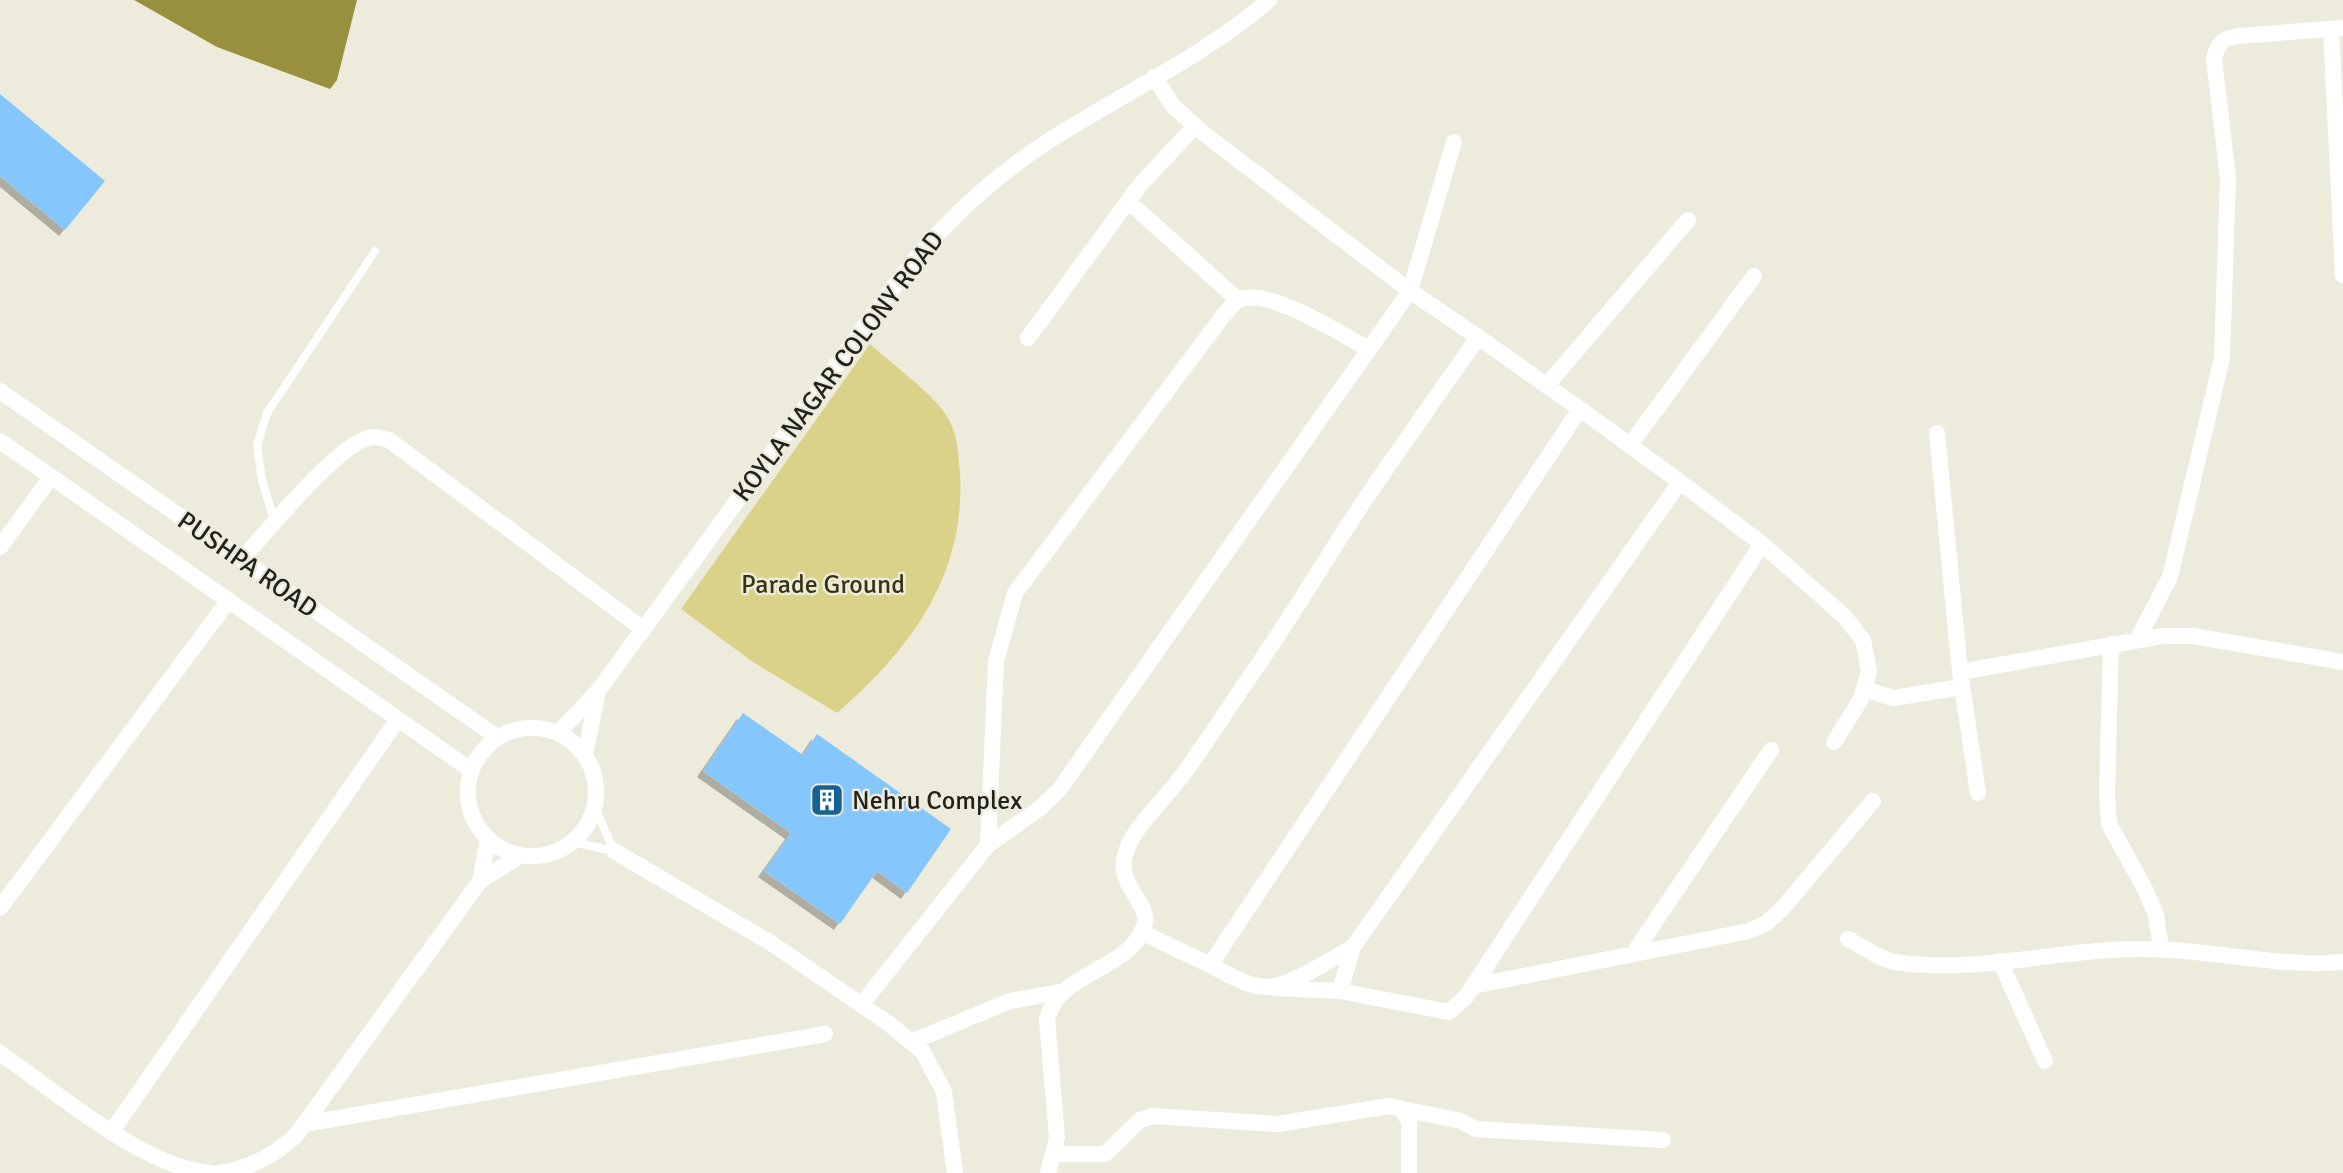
<svg xmlns="http://www.w3.org/2000/svg" width="2343" height="1173" viewBox="0 0 2343 1173" font-family="Signika,sans-serif">
	<style>
		.green { fill: #dad289 }
		.water { fill: #988f3f }
		.building { fill: #85c7fd; filter: url(#shadow) }
		.lines { fill: none; stroke-linecap: round; stroke-linejoin: round }
		.lane { stroke: #fff; stroke-width: 8 }
		.street { stroke: #fff; stroke-width: 16 }
		.labels { text-anchor: middle; stroke-width: 5; stroke-linejoin: round; paint-order: stroke }
		.street-label { font-size: 26px; fill: #22211b; stroke: #edecdc }
		.park-label { font-size: 26px; fill: #37330f; stroke: #edecdc }
		.poi-label { font-size: 26px; fill: #22211b; stroke: #edecdc; text-anchor: start }
	</style>
	<defs>
		<filter id="shadow"><feDropShadow dx="-6" dy="6" stdDeviation="0" flood-color="#0004"/></filter>
	</defs>
	<rect width="100%" height="100%" fill="#edecdc"/>
	<!-- green -->
	<path class="green" d="M870 344C891 363 928 390 944 412 958 431 958 451 960 473 966 575 911 649 837 713L753 662 681 609Z"/>
	<!-- water -->
	<path class="water" d="M134 0H357L337 80 330 89 217 47Z"/>
	<!-- building -->
	<path class="building" d="M0 94 105 181 65 230 0 176Z
		M743 713 803 755 817 734 951 829 907 893 877 871 840 924 764 871 791 833 703 771Z"/>
	<g class="lines">
		<!-- lane -->
		<path class="lane" d="M274 520 262 480 257 445 267 413 375 251
			M595 807 614 851
			M573 842 614 851"/>
		<!-- street -->
		<path class="street" d="M2331 29 2343 275
			M1129 202 1238 300
			M1478 337 1580 409
			M1028 338 1140 185 1195 126
			M1547 385 1688 220
			M0 391 497 737
			M1937 433 1960 672 1978 793
			M0 441 471 770
			M1630 445 1754 276
			M1680 482 1762 544 1844 616 1863 640 1869 671 1861 699 1834 742
			M0 547 51 477
			M242 559C265 534 341 439 373 437 377 436 384 439 389 440L643 629
			M2137 640 2170 577 2222 358 2228 178 2214 60C2217 43 2222 39 2238 36L2343 28
			M2111 644 2107 793 2109 824 2145 889 2156 915 2161 949
			M1960 672 2162 636H2193L2343 662
			M1864 689 1893 698 1962 687
			M468 792a64 64 0 1 1 128 0a64 64 0 1 1-128 0Z
			M558 733 598 691 906 270C946 221 991 179 1044 144 1117 96 1202 58 1269 0
			M585 755 598 691
			M988 845 996 661 1015 593 1223 316C1227 312 1233 303 1238 300 1268 286 1342 335 1369 349
			M614 851 771 943 888 1023 923 1052 944 1092 955 1173
			M480 881 521 855
			M0 908 229 600
			M1141 932 1210 965 1580 409 1680 482 1353 947C1333 958 1289 987 1267 987 1248 987 1227 974 1210 965
			M1848 939C1865 948 1882 961 1901 963 1983 973 2065 948 2146 949 2212 949 2277 968 2343 962
			M1633 954 1771 750
			M2000 961 2045 1061
			M1473 986 1749 931 1766 923 1781 910 1873 801
			M1275 988 1340 991 1449 1012 1466 997 1762 544
			M1340 991 1353 947
			M861 1005 988 845 1040 808 1059 790 1410 291 1454 142
			M911 1042 1010 1001 1060 992
			M0 1053C55 1091 145 1169 211 1173
			M1398 1108 1461 1121 1476 1129 1663 1140
			M304 1124 825 1034
			M112 1131 398 719
			M1053 1154H1105L1140 1120 1153 1116 1278 1124 1389 1106 1401 1109 1409 1121V1173
			M220 1173C251 1168 275 1156 297 1134L480 881 488 839
			M1048 1173 1057 1138 1047 1019C1059 974 1115 973 1139 937 1165 898 1099 891 1134 835 1149 812 1171 792 1187 769 1208 740 1227 710 1247 681 1287 624 1322 565 1360 507 1398 450 1439 394 1478 337L1410 291 1203 133 1173 106 1154 77"/>
	</g>
	<!-- icons -->
	<defs>
		<symbol id="building-square" viewBox="-11 -11 22 22"><rect x="-9" y="-9" width="18" height="18" rx="4" fill="#176295" stroke="#edecdc"/><path d="M-4-6H4V6H1V3H-1V6H-4ZM-2.5-4.3h1.7v1.8h-1.7ZM.8-4.3h1.7v1.8H.8ZM-2.5-1h1.7V.8h-1.7ZM.8-1h1.7V.8H.8Z" fill="#fff"/></symbol>
	</defs>
	<g fill-rule="evenodd">
		<use href="#building-square" x="808" y="781" width="38" height="38"/>
	</g>
	<g class="labels">
		<!-- street labels -->
		<g class="street-label">
			<text transform="translate(838 366) rotate(-53)" y="9">KOYLA NAGAR COLONY ROAD</text>
			<text transform="translate(248 564) rotate(35)" y="9">PUSHPA ROAD</text>
		</g>
		<!-- park labels -->
		<g class="park-label">
			<text x="823" y="593">Parade Ground</text>
		</g>
		<!-- poi labels -->
		<g class="poi-label">
			<text x="852" y="809">Nehru Complex</text>
		</g>
	</g>
</svg>
